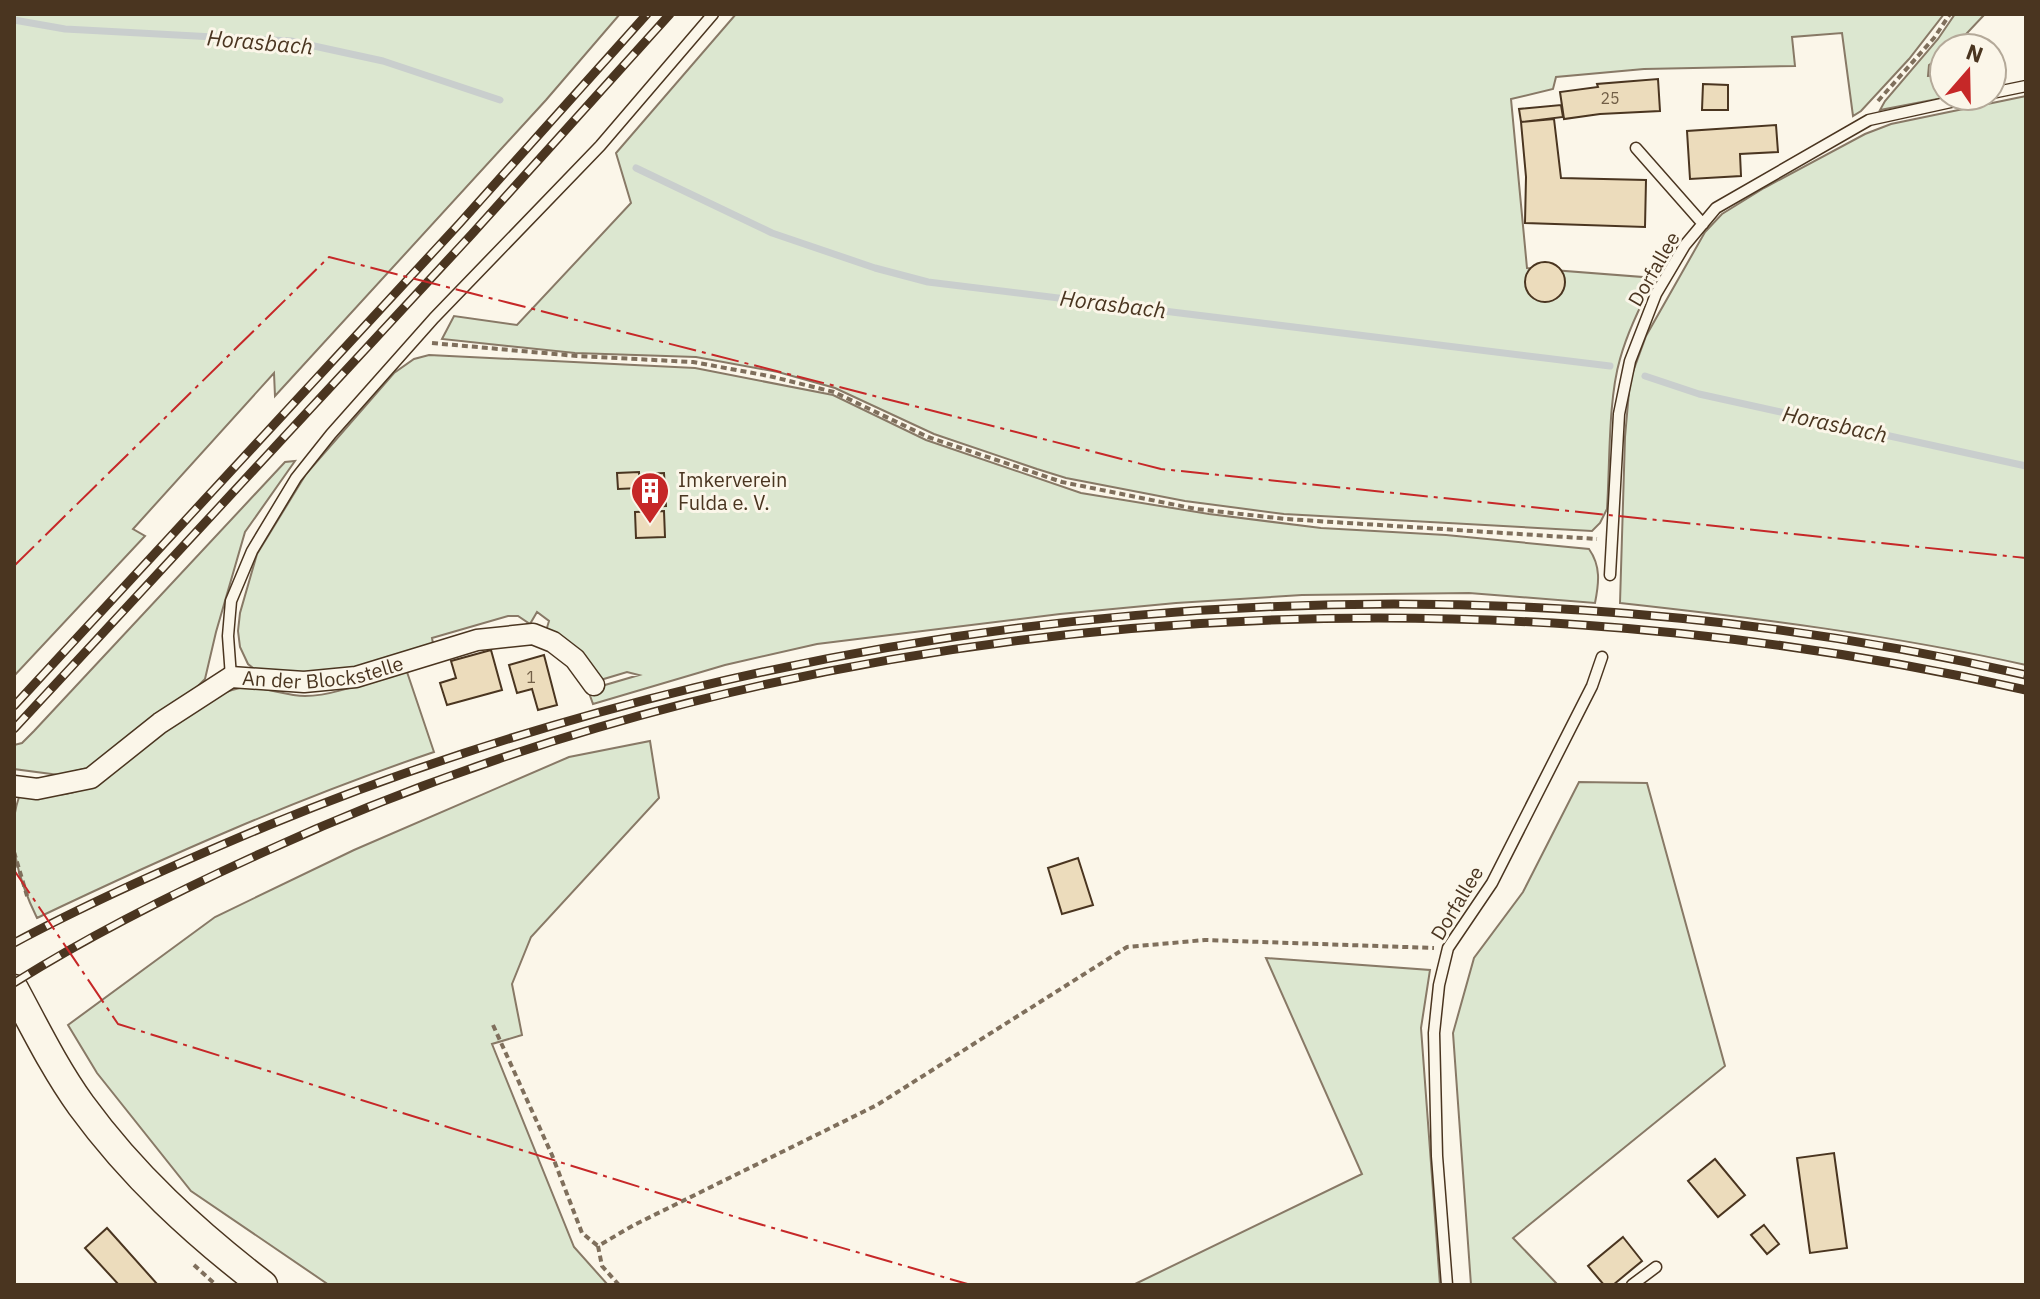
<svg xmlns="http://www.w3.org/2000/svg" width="2040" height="1299" viewBox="0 0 2040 1299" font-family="'IBM Plex Sans',sans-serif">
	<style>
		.green { fill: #dce7d0; stroke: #887966; stroke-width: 2 }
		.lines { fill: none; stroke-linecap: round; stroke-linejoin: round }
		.stream { stroke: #c9cecd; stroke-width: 7 }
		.building { fill: #ecdcbc; stroke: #4a3520; stroke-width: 2 }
		.service-casing { stroke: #4a3520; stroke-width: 13 }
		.minor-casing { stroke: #4a3520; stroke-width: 23 }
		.secondary-casing { stroke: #4a3520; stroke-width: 31 }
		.path { stroke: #7f6f5c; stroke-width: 4; stroke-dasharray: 6 4; stroke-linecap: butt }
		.service { stroke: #fbf6e9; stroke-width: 10 }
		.minor { stroke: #fbf6e9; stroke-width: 20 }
		.secondary { stroke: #fbf6e9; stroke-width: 28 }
		.rail-casing { stroke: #4a3520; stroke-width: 9 }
		.rail { stroke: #fbf6e9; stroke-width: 6; stroke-dasharray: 18; stroke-linecap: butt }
		.power { stroke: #c62828; stroke-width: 2; stroke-dasharray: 28 6 4 6; stroke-linecap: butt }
		.labels { text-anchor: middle; stroke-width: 6; stroke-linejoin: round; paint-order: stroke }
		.number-label { font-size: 16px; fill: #725f47 }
		.street-label { font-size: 20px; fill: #4a3520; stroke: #fbf6e9 }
		.poi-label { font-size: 20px; fill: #4a3520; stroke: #fbf6e9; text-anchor: start }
		.water-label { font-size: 22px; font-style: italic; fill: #4a3520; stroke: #fbf6e9 }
	</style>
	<rect width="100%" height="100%" fill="#fbf6e9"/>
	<!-- green -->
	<path class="green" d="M14 14H620L546 100 275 396 274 373 133 529 145 536 14 676Z
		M736 14H1944L1909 59 1861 111 1853 116 1842 33 1792 37 1795 66 1644 69 1556 77 1553 89 1511 99 1527 268 1655 278C1641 304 1628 330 1620 359 1608 400 1610 465 1607 509L1600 523 1592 531 1284 514 1185 501 1066 478 1037 469 934 434 835 388 778 372 696 357 575 353 442 339 454 316 517 325 631 203 616 153Z
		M1955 14H1985L1953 48H1944V55L1929 65 1928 76 1944 75V96H1953L1880 110 1885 101 1938 39Z
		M2026 96V665C1892 635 1756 618 1620 603L1625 437 1630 380 1646 336 1705 232 1722 214 1764 188 1865 134 1891 124Z
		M429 355 695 368 833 395 926 440 1081 493 1209 514 1321 528 1446 535 1589 549C1601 566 1599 583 1595 603L1469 593 1302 595 1176 603 1060 614 817 644 725 665 593 704 588 690 639 675 627 672 597 681 546 631 549 621 537 612 530 624 518 616H508L432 638 434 649 350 671 261 674 248 664 240 647 238 631 240 613 257 554 306 474 394 373 414 359Z
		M295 461 245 532 216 632 205 679 192 692 92 767 59 775 14 769V745L22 743 34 731 285 462Z
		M406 669 434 752C298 798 167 856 37 918 19 881 5 838 19 797 31 792 42 795 55 795 70 795 83 790 96 782 142 752 178 706 232 690 256 682 281 696 305 696 336 696 376 678 406 669Z
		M650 741 659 798 531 937 512 984 522 1035 492 1044 574 1247 608 1285H329L191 1191 97 1073 68 1025 215 917 354 850 569 757Z
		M1579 782 1647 783 1725 1066 1513 1238 1558 1285H1471L1453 1033 1474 958 1523 892Z
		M1266 958 1430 970 1421 1028 1440 1285H1133L1362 1174Z"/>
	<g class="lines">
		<!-- stream -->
		<path class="stream" d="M14 20 65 29 291 41 383 61 500 100
			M636 168 772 233 875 268 928 282 1610 366
			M1645 376 1699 394 2026 466"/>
	</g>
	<!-- building -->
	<path class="building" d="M1658 79 1660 111 1600 114 1564 119 1560 92 1598 87 1597 84Z
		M1703 84 1728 85V110H1702Z
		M1561 105 1563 117 1521 122 1519 109Z
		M1554 119 1561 178 1646 180 1645 227 1525 223 1526 177 1521 122Z
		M1776 125 1778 152 1740 154 1741 176 1690 179 1687 131Z
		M1525 282a20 20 0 1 1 40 0a20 20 0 1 1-40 0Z
		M639 472 640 488 618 489 617 473Z
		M664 473 666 506 645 507 643 474Z
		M664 511 665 537 636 538 635 512Z
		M491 650 502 690 447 705 440 683 456 678 451 661Z
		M544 655 557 705 538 710 532 689 517 693 509 665Z
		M1078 858 1093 905 1062 914 1048 868Z
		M1834 1153 1847 1248 1810 1253 1797 1158Z
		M1715 1159 1745 1195 1718 1217 1688 1181Z
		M1764 1225 1779 1244 1767 1254 1751 1235Z
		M107 1228 158 1285H119L85 1248Z
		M1623 1237 1642 1261 1613 1285H1604L1588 1266Z"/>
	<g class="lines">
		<defs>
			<path id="service" d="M1992 93 2026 86
				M1636 148 1703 224
				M1610 575 1619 414 1630 361 1656 294 1685 245 1716 208 1869 120 1978 96
				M231 677 228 636 231 601 252 551 296 478 331 434 434 318 600 146 713 14
				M1447 1285 1437 1156 1434 1033 1439 985 1448 948 1492 883 1592 686 1602 657
				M1632 1285 1656 1267"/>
			<g id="minor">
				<path id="s1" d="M14 786 37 789 91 778 160 723 231 677 304 682 356 677 477 640 533 634 553 642 575 659 594 685"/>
			</g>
			<path id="secondary" d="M14 989C35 1028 55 1069 81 1105 132 1175 194 1232 263 1285"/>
		</defs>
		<!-- service casing -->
		<use href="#service" class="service-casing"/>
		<!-- minor casing -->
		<use href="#minor" class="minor-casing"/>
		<!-- secondary casing -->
		<use href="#secondary" class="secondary-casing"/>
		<!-- path -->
		<path class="path" d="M1878 101 1934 38 1950 14
			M432 343 577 356 693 362 769 376 834 392 928 437 1062 482 1196 509 1286 519 1597 539
			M14 852 28 899
			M493 1025 552 1155 582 1233 598 1246
			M194 1265 216 1285
			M619 1285 602 1266 598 1246 634 1225 877 1105 1127 947 1205 940 1434 948"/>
		<!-- service -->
		<use href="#service" class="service"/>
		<!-- minor -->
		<use href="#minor" class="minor"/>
		<!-- secondary -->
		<use href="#secondary" class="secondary"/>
		<defs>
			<path id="rail" d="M14 706 460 223 647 14
				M14 729 472 234 670 14
				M14 943C96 899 183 861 269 825 818 600 1446 541 2026 675
				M14 983C94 933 178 891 264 852 807 603 1446 559 2026 690"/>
		</defs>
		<!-- rail casing -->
		<use href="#rail" class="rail-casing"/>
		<!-- rail -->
		<use href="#rail" class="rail"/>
		<!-- power -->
		<path class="power" d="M14 566 329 257 1161 469 2026 558
			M14 870 118 1024 742 1219 971 1285"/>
	</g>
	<!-- icons -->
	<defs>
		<symbol id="building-pin" viewBox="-11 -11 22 30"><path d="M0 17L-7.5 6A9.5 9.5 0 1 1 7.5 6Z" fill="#c62828" stroke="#fbf6e9"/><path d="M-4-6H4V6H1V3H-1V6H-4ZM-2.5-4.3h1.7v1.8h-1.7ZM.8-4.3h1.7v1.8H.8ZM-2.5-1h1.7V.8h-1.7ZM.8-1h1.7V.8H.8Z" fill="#fff"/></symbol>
	</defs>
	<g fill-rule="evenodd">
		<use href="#building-pin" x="628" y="469" width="44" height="60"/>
	</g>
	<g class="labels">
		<!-- number labels -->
		<g class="number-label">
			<text x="1610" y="104">25</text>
			<text x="531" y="683">1</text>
		</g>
		<!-- street labels -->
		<g class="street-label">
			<text transform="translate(1654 269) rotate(-60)" y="7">Dorfallee</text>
			<text dy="7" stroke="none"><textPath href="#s1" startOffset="344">An der Blockstelle</textPath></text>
			<text transform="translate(1457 903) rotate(-59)" y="7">Dorfallee</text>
		</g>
		<!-- poi labels -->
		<g class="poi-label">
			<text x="678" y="487">Imkerverein<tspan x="678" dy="23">Fulda e. V.</tspan></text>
		</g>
		<!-- water labels -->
		<g class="water-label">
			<text transform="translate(260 42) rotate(5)" y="8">Horasbach</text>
			<text transform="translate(1113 304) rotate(7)" y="8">Horasbach</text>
			<text transform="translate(1835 424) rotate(12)" y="8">Horasbach</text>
		</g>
	</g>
	<!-- border -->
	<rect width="2040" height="1299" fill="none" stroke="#4a3520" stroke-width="32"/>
	<!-- north arrow -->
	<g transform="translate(1968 72) rotate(20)"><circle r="38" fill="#fbf6e9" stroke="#b4a999" stroke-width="2"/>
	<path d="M0-6L14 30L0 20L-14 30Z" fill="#c62828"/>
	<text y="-12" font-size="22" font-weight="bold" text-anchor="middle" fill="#4a3520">N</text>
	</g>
</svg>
